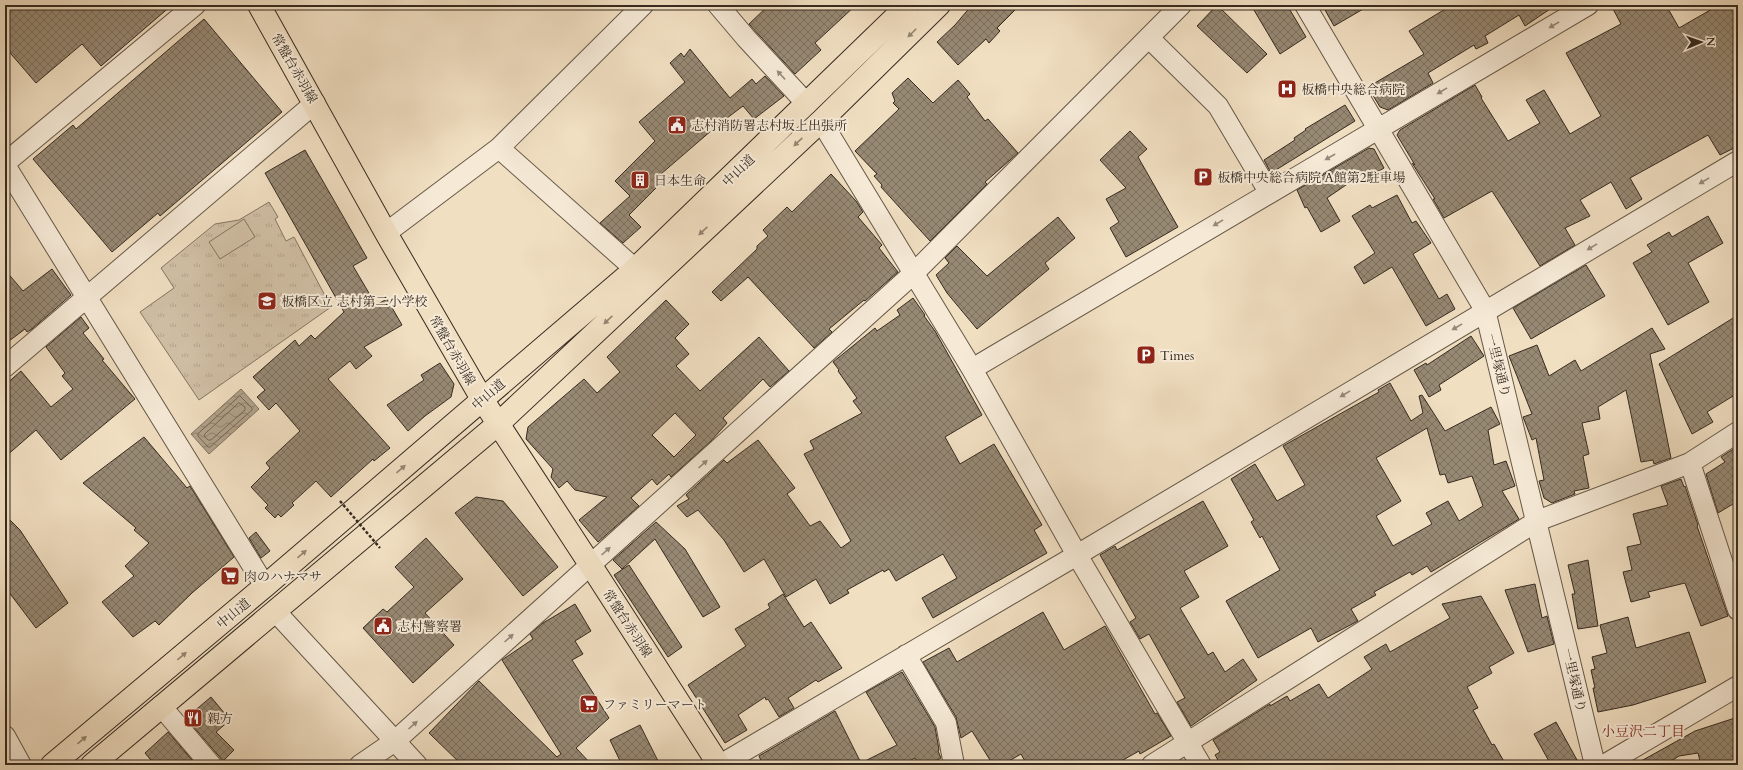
<svg xmlns="http://www.w3.org/2000/svg" width="1743" height="770" viewBox="0 0 1743 770" font-family="Cardo,'Noto Serif JP',serif">
	<style>
		.park { fill: url(#park-tufts); stroke: #847663 }
		.pitch { fill: #d1c0a6; stroke: #847663 }
		.water { fill: url(#water-waves); stroke: #807260 }
		.lines { fill: none; stroke-linecap: round; stroke-linejoin: round }
		.shore { stroke: #746656; stroke-width: 1 }
		.building { fill: url(#building-cross-hatch); stroke: #362b20; fill-rule: evenodd }
		.minor-casing { stroke: #655848; stroke-width: 22 }
		.major-casing { stroke: #362b20; stroke-width: 24 }
		.highway-casing { stroke: #362b20; stroke-width: 24 }
		.minor { stroke: #f6ead7; stroke-width: 20 }
		.major { stroke: #f1dfc2; stroke-width: 22 }
		.highway { stroke: #f1dfc2; stroke-width: 22 }
		.path-bridge { stroke: #362b20; stroke-width: 2.5; stroke-dasharray: 3 2; stroke-linecap: butt }
		.oneway { fill: #968a7c }
		.oneway2 { fill: #948571 }
		.labels { text-anchor: middle; stroke-width: 4; stroke-linejoin: round; paint-order: stroke }
		.street-label { font-size: 13px; fill: #362b20; stroke: #f6ead7 }
		.poi-label { font-size: 13px; fill: #362b20; stroke: #f6ead7; text-anchor: start }
		.neighbourhood-label { font-size: 14px; fill: #7a1f14; stroke: #f6ead7 }
	</style>
	<defs>
		<pattern id="park-tufts" width="24" height="20" patternUnits="userSpaceOnUse"><rect width="24" height="20" fill="#d1c0a6"/><path d="M3 7l-1-3M5 7V3M7 7l1-3M15 17l-1-3M17 17v-4M19 17l1-3" fill="none" stroke="#b4a58f"/></pattern>
		<pattern id="water-waves" width="16" height="10" patternUnits="userSpaceOnUse"><rect width="16" height="10" fill="#b1a28b"/><path d="M0 5q4-4 8 0t8 0" fill="none" stroke="#918471"/></pattern>
		<pattern id="building-cross-hatch" width="8" height="8" patternUnits="userSpaceOnUse"><rect width="8" height="8" fill="#978974"/><path d="M0 0l8 8M0 8l8-8" fill="none" stroke="#7c705f"/></pattern>
	</defs>
	<rect width="100%" height="100%" fill="#f1dfc2"/>
	<filter id="stains"><feTurbulence type="fractalNoise" baseFrequency=".005" numOctaves="4"/><feColorMatrix values="0 0 0 0 .2 0 0 0 0 .09 0 0 0 0 .02 0 0 0 .5 -.17"/></filter>
	<radialGradient id="worn" r=".72"><stop offset=".6" stop-color="#630" stop-opacity="0"/><stop offset="1" stop-color="#630" stop-opacity=".3"/></radialGradient>
	<!-- park -->
	<path class="park" d="M269 202 278 217 275 219 286 241 294 237 331 307 199 400 140 312 174 288 161 268 215 224 239 220Z"/>
	<!-- pitch -->
	<path class="pitch" d="M244 219 255 237 220 259 209 242Z"/>
	<!-- water -->
	<path class="water" d="M241 389 259 409 209 454 191 434Z"/>
	<g class="lines">
		<!-- shore -->
		<path class="shore" d="M240 396 252 408V410L210 447H208L198 436V434Z
			M239 403 245 407V410L211 440H208L204 436 205 434Z"/>
	</g>
	<!-- building -->
	<path class="building" d="M5 5H172L101 66 82 44 36 83 5 47Z
		M769 5H856L815 43 821 50 795 74 749 24Z
		M972 5H1020L997 28 1000 31 989 43 986 39 958 65 937 42 955 25Z
		M1217 5 1267 54 1247 73 1197 26Z
		M1251 5H1287L1306 37 1280 54Z
		M1333 5H1370L1334 26 1325 10Z
		M1452 5H1556L1525 26 1519 15 1485 36 1488 43 1476 49 1474 45 1428 73 1433 83 1388 110 1380 107 1368 87 1424 54 1409 31Z
		M1611 5H1666L1679 28 1719 5H1738V146L1720 155 1708 135 1630 178 1642 199 1626 209 1611 182 1580 200 1590 216 1565 228 1575 245 1540 266 1492 191 1444 218 1433 199H1435L1412 163 1415 165 1397 135 1400 130 1475 85 1482 97 1481 98 1508 141 1540 123 1526 100 1544 90 1570 134 1601 116 1566 53 1621 24Z
		M204 19 282 112 160 216 158 213 112 252 33 159 73 125 76 129Z
		M690 49 730 98 752 79 756 84 765 76 784 96 754 119 743 106 719 124 661 174 665 179 629 215 641 227 623 243 600 223 630 196 615 181 655 141 639 122 685 82 670 63 681 53 684 57Z
		M908 78 933 103 958 80 970 94 967 97 985 121 988 119 1018 153 985 182 987 184 930 241 881 187 882 185 874 176 877 174 855 151 899 109 893 103 895 101 892 93Z
		M1345 105 1355 121 1271 173 1264 160 1295 140 1294 138 1306 130 1305 129Z
		M1130 131 1147 149 1138 157 1178 227 1126 257 1110 228 1119 222 1106 199 1126 188 1100 160Z
		M1369 148 1374 149 1384 168 1365 179 1362 174 1327 198 1340 221 1321 232 1307 207 1305 208 1297 190Z
		M305 150 367 258 353 266 376 305 387 299 402 325 364 347 372 356 356 369 350 361 328 379 390 448 374 461 373 459 331 497 316 481 292 503 294 505 281 517 278 514 275 518 265 508 268 505 251 487 270 468 266 463 300 431 276 403 269 410 257 397 265 390 253 377 295 340 299 346 311 335 315 339 344 312 265 173Z
		M831 174 856 201 863 212 858 217 882 245 879 248 898 272 865 301 864 300 829 329 832 332 814 348 748 277 721 301 712 292 757 249V246L768 236 763 230 787 207 792 212Z
		M1397 195 1412 223 1416 221 1431 243 1413 254 1439 299 1447 294 1455 309 1426 326 1392 267 1364 284 1354 267 1375 253 1352 216 1370 205 1372 208Z
		M1708 216 1723 243 1688 263 1709 302 1668 325 1633 263 1652 252 1647 245 1669 232 1672 237Z
		M1058 217 1075 238 1045 263 1049 269 977 329 947 293 936 275 949 263 945 258 957 246 987 276Z
		M1586 265 1605 296 1531 339 1513 308Z
		M52 269 71 295 32 329 27 332 25 329 5 344V270L23 291Z
		M913 298 925 315 924 316 935 331 982 415 945 437 960 464 994 444 1042 525 1034 530 1047 553 933 618 922 598 957 578 943 554 896 581 889 569 884 572 883 570 847 590 849 593 830 604 816 579 786 597 764 559 744 572 724 540 698 510 687 517 677 506 689 499 686 495 724 460 727 463 758 440 795 488 787 494 810 526 820 521 841 548 851 541 804 454 814 449 810 441 862 413 853 401 857 398 838 371 839 370 833 362 875 328 877 331 900 315 897 310Z
		M666 300 689 324 675 338 689 354 676 366 700 391 759 337 789 371 770 387 763 379 723 418 727 423 710 442 671 477 669 474 657 485 652 479 631 498 639 506 598 542 579 520 607 497 575 490 567 481 559 488 551 477 553 469 526 439 528 427 584 379 597 393 620 372 607 357ZM675 413 696 435 674 457 652 435Z
		M1738 315V393L1707 412 1713 422 1692 434 1659 364Z
		M81 317 89 328 83 333 104 359 102 360 135 399 61 460 36 430 5 457V385L21 371 51 407 73 389 62 376 65 373 46 347Z
		M1652 328 1665 349 1650 354 1671 458 1654 464 1653 460 1641 462 1626 390 1598 407 1600 419 1582 423 1589 454 1583 456 1589 488 1574 491 1575 494 1552 503 1544 498 1539 481 1544 480 1536 438 1532 440 1523 417 1532 414 1509 356 1537 345 1549 376 1575 360 1581 371Z
		M1471 336 1484 356 1439 385 1441 390 1429 397 1414 370 1426 363 1427 365Z
		M440 363 454 384 451 397 425 416 408 431 387 405 424 380 421 375Z
		M1390 383 1411 421 1423 413 1419 396 1422 395 1445 431 1491 407 1500 424 1488 430 1494 465 1506 461 1515 486 1502 491 1519 519 1431 572 1427 566 1412 575 1410 572 1374 592 1376 595 1351 609 1358 621 1318 642 1311 628 1258 658 1226 601 1280 570 1262 536 1260 538 1251 522 1254 520 1231 479 1255 464 1277 501 1305 485 1283 446 1379 392 1378 390ZM1427 428 1440 475 1445 474 1448 483 1472 476 1483 506 1459 521 1448 501 1426 513 1432 524 1393 546 1376 516 1401 501 1376 458Z
		M144 437 187 488 190 486 234 557 192 593 159 625 155 621 133 637 102 602 134 576 125 566 149 543 134 530 136 528 83 483Z
		M1738 446V501L1718 513 1706 474 1725 462 1721 457Z
		M1681 479 1684 487 1685 486 1698 525 1697 526 1728 616 1701 626 1685 583 1648 592 1650 597 1631 602 1623 572 1632 570 1627 547 1641 544 1633 514 1668 505 1661 486Z
		M476 497 503 501 558 567 523 596 455 513Z
		M1203 501 1228 546 1184 571 1199 597 1180 608 1208 655 1213 652 1225 672 1243 659 1257 680 1191 726 1177 702 1185 698 1149 634 1140 639 1130 622 1136 618 1100 555 1115 546 1117 550Z
		M5 515 20 530 68 603 36 628 5 587Z
		M656 522 685 549 720 607 703 617 655 539 622 569 613 560Z
		M256 532 270 551 261 558 249 538Z
		M426 538 463 579 425 613 454 645 413 683 363 628 383 609 387 612 414 587 395 567Z
		M1588 560 1598 626 1578 629 1572 594H1575L1568 565Z
		M629 565 682 647 668 657 614 575Z
		M1535 584 1542 618 1547 616 1554 644 1528 652 1505 590Z
		M783 594 804 627 811 622 842 668 818 682 816 680 788 698 794 708 779 717 768 699 766 700 765 697 738 715 747 730 725 743 688 685 746 646 735 629 770 608 768 604Z
		M1481 596 1514 653 1489 667 1492 673 1467 687 1478 708 1473 710 1492 745 1494 744 1506 765H1221L1215 755 1220 752 1213 740 1270 704V706L1287 696 1290 701 1319 684 1328 698 1372 669 1364 657 1386 644 1390 652 1450 618 1442 604Z
		M575 604 591 631 575 641 583 654 572 660 609 718 576 748 592 765H462L429 733 479 681 557 757 561 754 502 660 533 639 530 634 543 623Z
		M1043 612 1064 650 1105 626 1155 714 1157 713 1171 736 1140 754 1139 751 1114 765H1027L1021 754 1002 765H993L972 731 961 738 956 717 923 662 949 648 957 662Z
		M1628 617 1636 648 1689 632 1706 682 1633 705 1598 712 1593 688H1595L1591 670 1595 669 1592 657 1607 653 1600 625Z
		M902 672 935 727 939 750 938 751 941 758 928 765H919L915 758 902 765H763L759 756 835 711 861 763 897 745 866 692Z
		M211 697 230 720 216 732 234 750 223 761 186 718Z
		M1738 717V765H1701L1698 753 1679 756 1665 765H1634L1695 731Z
		M1556 722 1577 760 1568 765H1551L1534 734Z
		M640 725 660 765H622L610 740Z
		M168 732 192 760 186 765H155L145 753Z"/>
	<g class="lines">
		<defs>
			<path id="minor" d="M718 5 746 38 807 104
				M1305 5 1485 310 1595 765
				M1149 38 1218 106 1269 192
				M821 121 972 369 1077 555 1201 765
				M499 148 635 269
				M5 163 195 5
				M5 165 265 586
				M386 233 499 148 643 5
				M5 367 315 103
				M972 369 1588 5
				M1690 463 1738 610
				M275 611 417 765
				M906 655 946 723 954 765
				M161 706 211 765
				M5 736 21 765
				M360 765 395 741 913 274 1181 5
				M720 765 1077 555 1738 161
				M1152 765 1537 521 1690 463 1738 432
				M1604 765 1738 686"/>
			<path id="major" d="M259 5 386 233 482 399 599 578 719 765"/>
			<path id="highway" d="M52 765 265 586 635 269 908 5
				M92 765 498 424 821 121 939 5"/>
		</defs>
		<!-- minor casing -->
		<use href="#minor" class="minor-casing"/>
		<!-- major casing -->
		<use href="#major" class="major-casing"/>
		<!-- highway casing -->
		<use href="#highway" class="highway-casing"/>
		<!-- minor -->
		<use href="#minor" class="minor"/>
		<!-- major -->
		<use href="#major" class="major"/>
		<!-- highway -->
		<use href="#highway" class="highway"/>
		<!-- path-bridge -->
		<path class="path-bridge" d="M340 501 380 548"/>
	</g>
	<!-- one-way arrows -->
	<defs><path id="oneway-solid" d="M-6-.8H1V-3.2L6.5 0L1 3.2V.8H-6Z"/></defs>
	<g class="oneway">
		<use href="#oneway-solid" transform="translate(1554 25) rotate(149)"/>
		<use href="#oneway-solid" transform="translate(781 75) rotate(-133)"/>
		<use href="#oneway-solid" transform="translate(1442 91) rotate(149)"/>
		<use href="#oneway-solid" transform="translate(1330 157) rotate(150)"/>
		<use href="#oneway-solid" transform="translate(1704 181) rotate(149)"/>
		<use href="#oneway-solid" transform="translate(1218 223) rotate(149)"/>
		<use href="#oneway-solid" transform="translate(1592 247) rotate(149)"/>
		<use href="#oneway-solid" transform="translate(1457 327) rotate(149)"/>
		<use href="#oneway-solid" transform="translate(1345 394) rotate(149)"/>
		<use href="#oneway-solid" transform="translate(703 464) rotate(-42)"/>
		<use href="#oneway-solid" transform="translate(606 551) rotate(-42)"/>
		<use href="#oneway-solid" transform="translate(509 638) rotate(-42)"/>
		<use href="#oneway-solid" transform="translate(413 725) rotate(-42)"/>
	</g>
	<g class="oneway2">
		<use href="#oneway-solid" transform="translate(912 33) rotate(135)"/>
		<use href="#oneway-solid" transform="translate(798 142) rotate(137)"/>
		<use href="#oneway-solid" transform="translate(703 231) rotate(137)"/>
		<use href="#oneway-solid" transform="translate(608 320) rotate(137)"/>
		<use href="#oneway-solid" transform="translate(401 469) rotate(-41)"/>
		<use href="#oneway-solid" transform="translate(302 554) rotate(-41)"/>
		<use href="#oneway-solid" transform="translate(182 656) rotate(-40)"/>
		<use href="#oneway-solid" transform="translate(82 740) rotate(-40)"/>
	</g>
	<!-- icons -->
	<defs>
		<symbol id="hospital-square" viewBox="-11 -11 22 22"><rect x="-9" y="-9" width="18" height="18" rx="4" fill="#8f2418" stroke="#f6ead7"/><path d="M-5-5h3v3.5h4V-5h3V5h-3V1.5h-4V5h-3Z" fill="#fff"/></symbol>
		<symbol id="civic-square" viewBox="-11 -11 22 22"><rect x="-9" y="-9" width="18" height="18" rx="4" fill="#8f2418" stroke="#f6ead7"/><path d="M-.6-6.5H3V-4.5H.6V-3L4-1V1h2V6H-6V1h2V-1L-.6-3ZM-1.2 2.5V6h2.4V2.5Z" fill="#fff"/></symbol>
		<symbol id="parking-square" viewBox="-11 -11 22 22"><rect x="-9" y="-9" width="18" height="18" rx="4" fill="#8f2418" stroke="#f6ead7"/><path d="M-3.5-5.5H1a3.5 3.5 0 0 1 0 7H-1V5.5H-3.5ZM-1-3.4V-.6H.8a1.4 1.4 0 0 0 0-2.8Z" fill="#fff"/></symbol>
		<symbol id="building-square" viewBox="-11 -11 22 22"><rect x="-9" y="-9" width="18" height="18" rx="4" fill="#8f2418" stroke="#f6ead7"/><path d="M-4-6H4V6H1V3H-1V6H-4ZM-2.5-4.3h1.7v1.8h-1.7ZM.8-4.3h1.7v1.8H.8ZM-2.5-1h1.7V.8h-1.7ZM.8-1h1.7V.8H.8Z" fill="#fff"/></symbol>
		<symbol id="school-square" viewBox="-11 -11 22 22"><rect x="-9" y="-9" width="18" height="18" rx="4" fill="#8f2418" stroke="#f6ead7"/><path d="M0-5L7-2L0 1L-7-2ZM-4 1L0 2.5L4 1V4Q0 6-4 4Z" fill="#fff"/></symbol>
		<symbol id="supermarket-square" viewBox="-11 -11 22 22"><rect x="-9" y="-9" width="18" height="18" rx="4" fill="#8f2418" stroke="#f6ead7"/><path d="M-6-5.5h2.5l.6 2H6L4.5 2H-2.5L-4.4-4H-6ZM-1.5 3.2a1.3 1.3 0 1 0 .1 0ZM3 3.2a1.3 1.3 0 1 0 .1 0Z" fill="#fff"/></symbol>
		<symbol id="restaurant-square" viewBox="-11 -11 22 22"><rect x="-9" y="-9" width="18" height="18" rx="4" fill="#8f2418" stroke="#f6ead7"/><path d="M-5-6h1v4h1v-4h1v4h1v-4h1v5L-1.5 .5V6h-2V.5L-5-1ZM5-6V6H3V1.5H1.5Q1.5-4 5-6Z" fill="#fff"/></symbol>
	</defs>
	<g fill-rule="evenodd">
		<use href="#hospital-square" x="1276" y="78" width="22" height="22"/>
		<use href="#civic-square" x="666" y="114" width="22" height="22"/>
		<use href="#parking-square" x="1192" y="166" width="22" height="22"/>
		<use href="#building-square" x="629" y="169" width="22" height="22"/>
		<use href="#school-square" x="256" y="290" width="22" height="22"/>
		<use href="#parking-square" x="1135" y="344" width="22" height="22"/>
		<use href="#supermarket-square" x="219" y="565" width="22" height="22"/>
		<use href="#civic-square" x="372" y="615" width="22" height="22"/>
		<use href="#supermarket-square" x="578" y="693" width="22" height="22"/>
		<use href="#restaurant-square" x="182" y="707" width="22" height="22"/>
	</g>
	<g class="labels">
		<!-- street labels -->
		<g class="street-label">
			<text transform="translate(295 68) rotate(60)" y="5">常盤台赤羽線</text>
			<text transform="translate(738 170) rotate(-44)" y="5">中山道</text>
			<text transform="translate(453 350) rotate(60)" y="5">常盤台赤羽線</text>
			<text transform="translate(1499 365) rotate(76)" y="5">一里塚通り</text>
			<text transform="translate(488 394) rotate(-41)" y="5">中山道</text>
			<text transform="translate(233 613) rotate(-40)" y="5">中山道</text>
			<text transform="translate(628 623) rotate(57)" y="5">常盤台赤羽線</text>
			<text transform="translate(1575 680) rotate(77)" y="5">一里塚通り</text>
		</g>
		<!-- poi labels -->
		<g class="poi-label">
			<text x="1301" y="94">板橋中央総合病院</text>
			<text x="691" y="130">志村消防署志村坂上出張所</text>
			<text x="1217" y="182">板橋中央総合病院 A館第2駐車場</text>
			<text x="654" y="185">日本生命</text>
			<text x="281" y="306">板橋区立 志村第二小学校</text>
			<text x="1160" y="360">Times</text>
			<text x="244" y="581">肉のハナマサ</text>
			<text x="397" y="631">志村警察署</text>
			<text x="603" y="709">ファミリーマート</text>
			<text x="207" y="723">親方</text>
		</g>
		<!-- neighbourhood labels -->
		<g class="neighbourhood-label">
			<text x="1643" y="736">小豆沢二丁目</text>
		</g>
	</g>
	<!-- margin -->
	<rect width="1743" height="770" fill="none" stroke="#f1dfc2" stroke-width="20"/>
	<rect x="6" y="6" width="1731" height="758" fill="none" stroke="#362b20" stroke-width="2"/>
	<rect x="10" y="10" width="1723" height="750" fill="none" stroke="#362b20"/>
	<!-- north arrow -->
	<g transform="translate(1701 42) rotate(88)" stroke="#f6ead7" stroke-width="3" paint-order="stroke">
	<path d="M0-3L7 15L0 10L-7 15Z" fill="#362b20"/>
	<text y="-6" font-size="11" font-weight="bold" text-anchor="middle" fill="#362b20">N</text>
	</g>
	<rect width="100%" height="100%" filter="url(#stains)"/>
	<rect width="100%" height="100%" fill="url(#worn)"/>
</svg>
